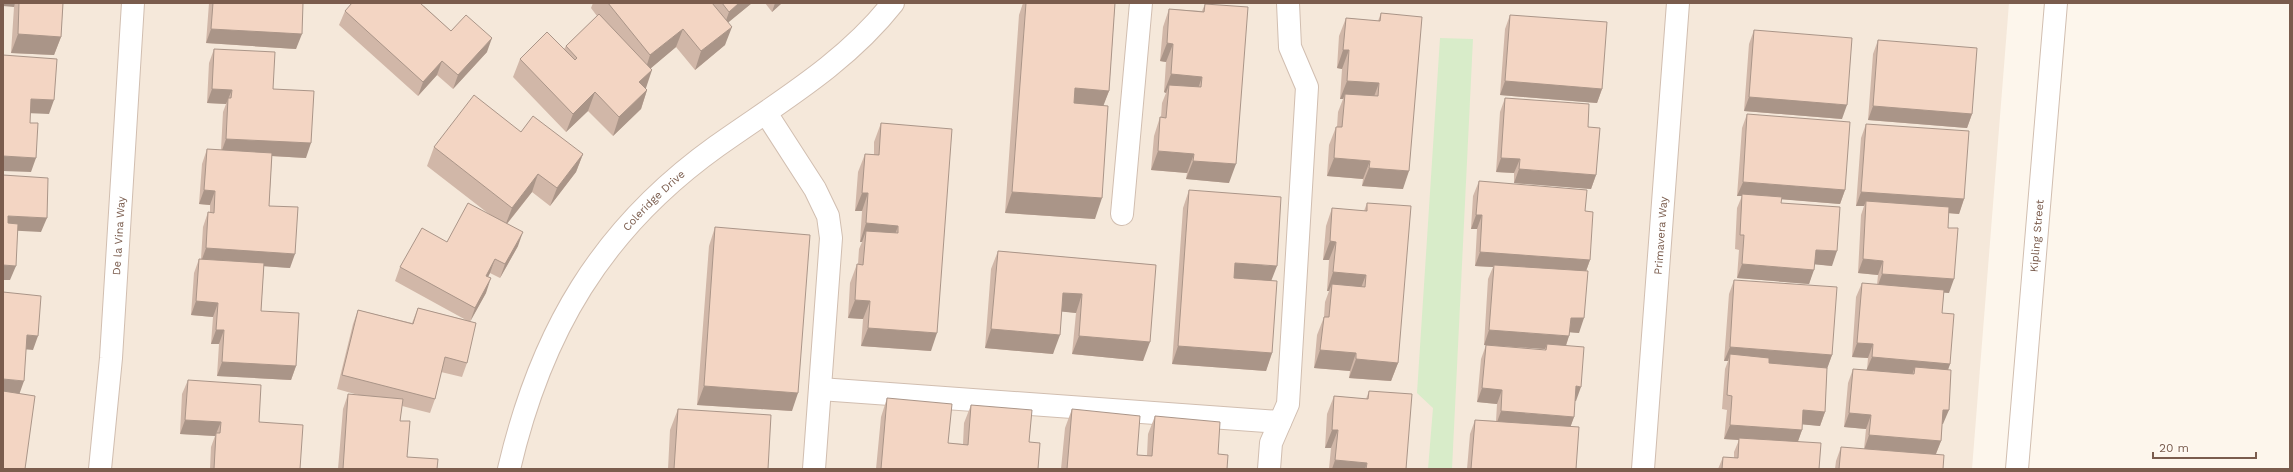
<svg xmlns="http://www.w3.org/2000/svg" width="2293" height="472" viewBox="0 0 2293 472" font-family="'Work Sans',sans-serif">
	<style>
		.residential { fill: #f5e8da }
		.green { fill: #d8ecc9 }
		.lines { fill: none; stroke-linecap: round; stroke-linejoin: round }
		.street-casing { stroke: #d1beb0; stroke-width: 24 }
		.street { stroke: #fff; stroke-width: 22 }
		.wall { fill: #d1b7a8 }
		.shaded-wall { fill: #aa9588 }
		.building { fill: #f3d5c3; stroke: #aa9588 }
		.labels { text-anchor: middle; stroke-width: 3.5; stroke-linejoin: round; paint-order: stroke }
		.street-label { font-size: 11px; fill: #7a5c4d; stroke: #fffaf3 }
	</style>
	<rect width="100%" height="100%" fill="#fdf6ec"/>
	<!-- residential -->
	<path class="residential" d="M3 3H2009L1972 469H3Z"/>
	<!-- green -->
	<path class="green" d="M1440 38 1473 39 1452 469H1428L1433 408 1417 393Z"/>
	<g class="lines">
		<defs>
			<g id="street">
				<path d="M766 113 815 189 828 216 831 238 814 469"/>
				<path d="M1122 214 1141 3"/>
				<path d="M820 389 1280 422"/>
				<path id="s1" d="M100 469 111 358 133 3"/>
				<path id="s2" d="M509 469C541 332 601 229 717 146 779 102 845 64 893 3"/>
				<path d="M1269 469 1271 443 1288 404 1307 87 1290 47 1288 3"/>
				<path id="s3" d="M1643 469 1678 3"/>
				<path id="s4" d="M2017 469 2056 3"/>
			</g>
		</defs>
		<!-- street casing -->
		<use href="#street" class="street-casing"/>
		<!-- street -->
		<use href="#street" class="street"/>
	</g>
	<!-- wall -->
	<path class="wall" d="M3 3H63L61 37 54 55 11 53 14 7Z
		M209 3H312V4L303 3 296 49 206 43Z
		M593 3H752L728 22 725 45 695 70 676 47 651 68 645 88 647 90 641 109 613 136 588 111 566 132 513 77 520 59 564 49 566 46 597 16 591 8Z
		M765 3H782L772 12Z
		M1023 3H1115L1109 91 1103 105 1095 219 1005 213 1019 15Z
		M1205 4 1229 183 1186 179 1187 173 1151 170 1154 136 1160 117H1161L1162 103 1166 93 1164 92 1166 62 1160 61 1163 27 1169 9 1202 11Z
		M424 6 451 31 487 52 453 89 437 75 418 96 339 25 345 11Z
		M1381 13 1403 189 1362 186 1363 179 1327 176 1329 145 1336 127H1337L1338 112 1343 99H1340L1342 69 1337 68 1339 36 1346 18 1378 21Z
		M1510 15 1602 89 1597 103 1500 95 1505 29Z
		M1754 30 1842 119 1744 111 1749 44Z
		M1878 40 1972 114 1967 128 1868 120 1873 54Z
		M214 49 273 89 306 158 272 156 269 206 290 268 264 266 261 311 296 366 291 380 217 376 219 344H211L213 317 191 315 194 273 199 259H201L203 227 208 212 210 213V205L199 204 202 164 207 149 221 150 223 112 226 104 207 103 209 63Z
		M1505 98 1588 127 1596 175 1591 189 1514 183V173L1496 172 1500 112Z
		M1747 114 1845 190 1840 204 1781 199V203L1832 266 1815 264 1809 284 1737 278 1739 250 1735 249 1737 208 1742 196H1737L1742 128Z
		M881 123 931 351 861 346 863 319 848 318 850 283 857 264H858L859 249 862 242H860L862 211H855L858 172 865 154 874 155V142Z
		M1866 124 1964 199 1959 214 1948 213V228L1949 293 1944 292 1942 313 1950 364 1948 370 1943 424H1942L1941 441 1936 454 1943 469H1835L1836 461 1841 447 1864 449 1866 429 1844 427 1848 383 1853 369 1867 370 1868 358 1852 357 1856 297 1862 283 1877 285 1878 275 1858 273 1861 215 1864 206H1856L1861 138Z
		M521 132 583 154 576 172 550 206 532 192 507 224 518 246 500 278 490 273 488 277 486 293 470 321 467 363 462 377 441 372 435 399 430 413 402 406 400 421 407 457 437 469H338L343 409 348 394 362 396 337 389 353 324 358 310 412 323 418 308 466 320 395 281 400 267 447 242 489 214 427 166 434 147Z
		M1479 181 1585 211 1590 260 1586 271 1579 333 1570 332 1566 346 1576 401H1575L1574 417 1570 427 1576 469H1467L1470 434 1475 420 1496 421 1497 404 1477 402 1481 359 1486 345 1545 350V349L1484 345 1488 279 1493 267 1475 266 1477 229H1471L1473 196Z
		M1189 190 1271 281 1272 353 1266 371 1172 364 1183 208Z
		M1367 203 1398 363 1391 381 1349 378 1350 371 1314 368 1317 335 1324 317 1325 302 1329 291H1327L1329 260H1323L1326 226 1332 208 1364 211Z
		M715 227 792 411 697 405 709 246Z
		M998 251 1156 265 1143 361 1072 354 1076 313 1061 311 1053 354 985 348 991 269Z
		M1734 280 1832 355 1827 368 1825 412 1820 426 1802 424V430L1798 441 1819 469H1718L1723 457 1734 458V452L1739 440 1724 439 1727 410 1722 409 1725 369 1728 361H1724L1729 294Z
		M188 380 259 422 300 469H210L211 447 215 436 180 434 182 394Z
		M1369 391 1406 469H1329L1331 448H1325L1327 414 1334 396 1366 399Z
		M887 398 948 443 963 444 964 423 971 405 1029 442 1038 469H876L881 417Z
		M678 409 768 469H668L670 430Z
		M1072 409 1137 455H1147L1148 434 1155 416 1218 454 1227 469H1061L1065 428Z"/>
	<!-- shaded-wall -->
	<path class="shaded-wall" d="M3 3H15L14 7 3 6Z
		M739 3H752L724 26 729 12Z
		M775 3H782L772 12Z
		M732 27 725 45 695 70 701 51Z
		M211 29 302 34 296 49 206 43Z
		M683 29 676 47 644 74 650 55Z
		M18 34 61 37 54 55 11 53Z
		M492 38 487 52 453 89 458 75Z
		M1167 43 1173 44 1166 62 1160 61Z
		M1343 50H1349L1342 69 1337 68Z
		M442 61 437 75 418 96 423 82Z
		M652 70 646 88 633 101 639 82Z
		M1171 74 1202 77 1196 95 1169 85 1166 93 1164 92Z
		M1347 81 1379 83 1372 102 1345 94 1343 99H1340Z
		M1505 81 1602 89 1597 103 1500 95Z
		M1075 88 1109 91 1101 112 1067 109Z
		M212 89 232 90 226 104 207 103Z
		M647 90 641 109 613 136 619 117Z
		M595 92 588 111 566 132 573 114Z
		M1749 97 1847 105 1842 119 1744 111Z
		M31 99 54 100 49 114 26 113Z
		M1873 106 1972 114 1967 128 1868 120Z
		M226 139 311 143 306 158 221 153Z
		M1158 151 1194 154 1187 173 1151 170Z
		M583 154 576 172 550 206 557 188Z
		M3 156 36 158 31 172 3 171Z
		M1334 158 1370 161 1363 179 1327 176Z
		M1501 158 1520 159 1514 173 1496 172Z
		M1193 161 1236 164 1229 183 1186 179Z
		M1369 168 1409 171 1403 189 1362 186Z
		M1519 169 1596 175 1591 189 1514 183Z
		M538 174 532 192 505 226 512 208Z
		M1743 182 1845 190 1840 204 1742 196V194V196H1737Z
		M204 190 215 191 210 205 199 204Z
		M1012 192 1102 198 1095 219 1005 213Z
		M1861 192 1964 199 1959 214 1866 206V201L1864 206H1856Z
		M862 193H868L862 211H855Z
		M1476 215H1482L1477 229H1471Z
		M8 216 47 218 41 232 3 230Z
		M866 223 898 226 892 244 866 231 862 242H860Z
		M523 232 518 246 500 278 505 264Z
		M1330 241 1336 242 1329 260H1323Z
		M206 248 295 254 290 268 201 262Z
		M1816 250 1837 251 1832 266 1811 264Z
		M1480 252 1590 260 1585 274 1494 265 1493 267 1475 266Z
		M495 259 490 273 481 290 486 276Z
		M1863 259 1883 261 1878 275 1858 273Z
		M1235 263 1277 266 1270 284 1228 281Z
		M1742 264 1814 270 1809 284 1737 278Z
		M3 265 16 266 10 280H3Z
		M1333 272 1366 275 1359 293 1332 284 1329 291H1327Z
		M1882 274 1954 279 1949 293 1877 288Z
		M491 278 486 293 470 322 475 308Z
		M1063 293 1082 294 1076 313 1056 311Z
		M855 300 870 301 863 319 848 318Z
		M196 301 218 303 213 317 191 315Z
		M1571 318H1584L1579 333 1566 332Z
		M868 328 937 333 931 351 861 346Z
		M991 329 1060 335 1053 354 985 348Z
		M216 330H224L219 344H211Z
		M1489 330 1569 336 1564 351 1547 344 1545 349 1484 345Z
		M27 335 38 336 33 350 22 349Z
		M1079 336 1150 342 1143 361 1072 354Z
		M1857 343 1873 344 1868 358 1852 357Z
		M1178 346 1272 353 1266 371 1172 364Z
		M1730 347 1832 355 1827 369 1730 361V354L1728 361H1724Z
		M1320 350 1356 353 1350 371 1314 368Z
		M1872 357 1950 364 1945 378 1914 374 1915 367 1912 375 1866 371Z
		M1356 359 1398 363 1391 381 1349 378Z
		M222 362 296 366 291 380 217 376Z
		M3 379 24 381 19 395 3 394Z
		M704 386 798 393 792 411 697 405Z
		M1576 386 1581 387 1576 401 1571 400Z
		M1482 388 1502 390 1497 404 1477 402Z
		M1803 410 1825 412 1820 426 1798 424Z
		M1943 410H1949L1943 424H1938Z
		M1501 411 1574 417 1569 431 1496 425Z
		M1849 413 1871 415 1866 429 1844 427Z
		M185 420 221 422 215 436 180 434Z
		M1730 425 1802 430 1797 444 1739 438V440L1724 439Z
		M1332 430H1338L1331 448H1325Z
		M1869 435 1941 441 1935 456 1864 450Z
		M1335 460 1367 463 1365 469H1332Z"/>
	<!-- building -->
	<path class="building" d="M19 3H63L61 37 18 34Z
		M213 3H303L302 34 211 29Z
		M352 3H420L451 31 466 15 492 38 458 75 442 61 423 82 345 11Z
		M608 3H712L732 27 701 51 683 29 650 55Z
		M722 3H739L729 12Z
		M1026 3H1115L1109 91 1075 88 1074 103 1108 106 1102 198 1012 192Z
		M1205 4 1248 7 1236 164 1193 161 1194 154 1158 151 1160 117 1166 118 1169 85 1201 87 1202 77 1171 74 1173 44 1167 43 1169 9 1204 12Z
		M1381 13 1422 17 1409 171 1369 168 1370 161 1334 158 1336 127H1342L1345 94 1378 96 1379 83 1347 81 1349 50H1343L1346 18 1380 21Z
		M599 14 652 70 639 82 647 90 619 117 595 92 573 114 520 59 547 32 575 60 577 58 566 46Z
		M1510 15 1607 22 1602 89 1505 81Z
		M1754 30 1852 38 1847 105 1749 97Z
		M1878 40 1977 48 1972 114 1873 106Z
		M214 49 275 52 273 89 314 91 311 143 226 139 228 98H231L232 90 212 89Z
		M3 55 57 59 54 100 31 99 30 123H38L36 158 3 156Z
		M474 95 521 132 533 116 583 154 557 188 538 174 512 208 434 147Z
		M1505 98 1589 104 1588 127 1600 128 1596 175 1519 169 1520 159 1501 158Z
		M1747 114 1850 122 1845 190 1743 182Z
		M881 123 952 129 937 333 868 328 870 301 855 300 857 264 863 265 866 231 898 233V226L866 223 868 193H862L865 154 879 155Z
		M1866 124 1969 131 1964 199 1861 192Z
		M207 149 272 153 269 206 298 207 295 254 206 248 208 212 214 213 215 191 204 190Z
		M3 175 48 178 47 218 8 216V223L18 224 16 266 3 265Z
		M1479 181 1587 190 1585 211 1593 212 1590 260 1480 252 1482 215H1476Z
		M1189 190 1281 197 1277 266 1235 263 1234 278 1277 281 1272 353 1178 346Z
		M1742 194 1782 197 1781 203 1840 207 1837 251 1816 250 1814 270 1742 264 1744 235H1740Z
		M1866 201 1949 207 1948 228H1958L1954 279 1882 274 1883 261 1863 259Z
		M468 203 523 232 505 264 495 259 486 276 491 278 475 308 400 267 422 228 447 242Z
		M1367 203 1411 206 1398 363 1356 359V353L1320 350 1324 317H1329L1332 284 1365 287 1366 275 1333 272 1336 242 1330 241 1332 208 1367 211Z
		M715 227 810 235 798 393 704 386Z
		M998 251 1156 265 1150 342 1079 336 1082 294 1063 293 1060 335 991 329Z
		M199 259 264 263 261 311 299 313 296 366 222 362 224 330H216L218 303 196 301Z
		M1494 265 1588 271 1584 318H1571L1569 336 1489 330Z
		M1734 280 1837 287 1832 355 1730 347Z
		M1862 283 1944 290 1942 313 1954 314 1950 364 1872 357 1873 344 1857 343Z
		M3 292 41 296 38 336 27 335 24 381 3 379Z
		M418 308 476 323 467 363 445 357 435 399 342 375 358 310 413 324Z
		M1547 344 1584 347 1581 387 1576 386 1574 417 1501 411 1502 390 1482 388 1486 345 1546 350Z
		M1730 354 1769 358V363L1827 368 1825 412 1803 410 1802 430 1730 425 1732 396 1727 395Z
		M1915 367 1951 370 1949 410H1943L1941 441 1869 435 1871 415 1849 413 1853 369 1914 374Z
		M188 380 261 385 259 422 303 425 300 469H214L216 433H220L221 422 185 420Z
		M3 391 35 396 25 469H3Z
		M1369 391 1412 394 1406 469H1366L1367 463 1335 460 1338 430H1332L1334 396 1368 399Z
		M348 394 403 399 400 421H410L407 457 438 459 437 469H343Z
		M887 398 952 404 948 443 968 445 971 405 1032 410 1029 442 1040 443 1038 469H881Z
		M678 409 771 415 768 469H674Z
		M1072 409 1140 416 1137 455 1152 456 1155 416 1220 422 1218 454 1228 455 1227 469H1067Z
		M1475 420 1579 427 1576 469H1471Z
		M1739 438 1821 443 1819 469H1722L1723 457 1738 458Z
		M1841 447 1944 455 1943 469H1839Z"/>
	<g class="labels">
		<!-- street labels -->
		<g class="street-label">
			<text dy="4" stroke="none"><textPath href="#s2" startOffset="310">Coleridge Drive</textPath></text>
			<text dy="4" stroke="none"><textPath href="#s1" startOffset="234">De la Vina Way</textPath></text>
			<text dy="4" stroke="none"><textPath href="#s3" startOffset="234">Primavera Way</textPath></text>
			<text dy="4" stroke="none"><textPath href="#s4" startOffset="234">Kipling Street</textPath></text>
		</g>
	</g>
	<!-- border -->
	<rect width="2293" height="472" fill="none" stroke="#7a5c4d" stroke-width="8"/>
	<!-- scale -->
	<path d="M2153 452v6h103v-6" fill="none" stroke="#7a5c4d" stroke-width="2"/>
	<text x="2159" y="452" font-size="12" fill="#7a5c4d" stroke="#fffaf3" stroke-width="3" paint-order="stroke">20 m</text>
</svg>
